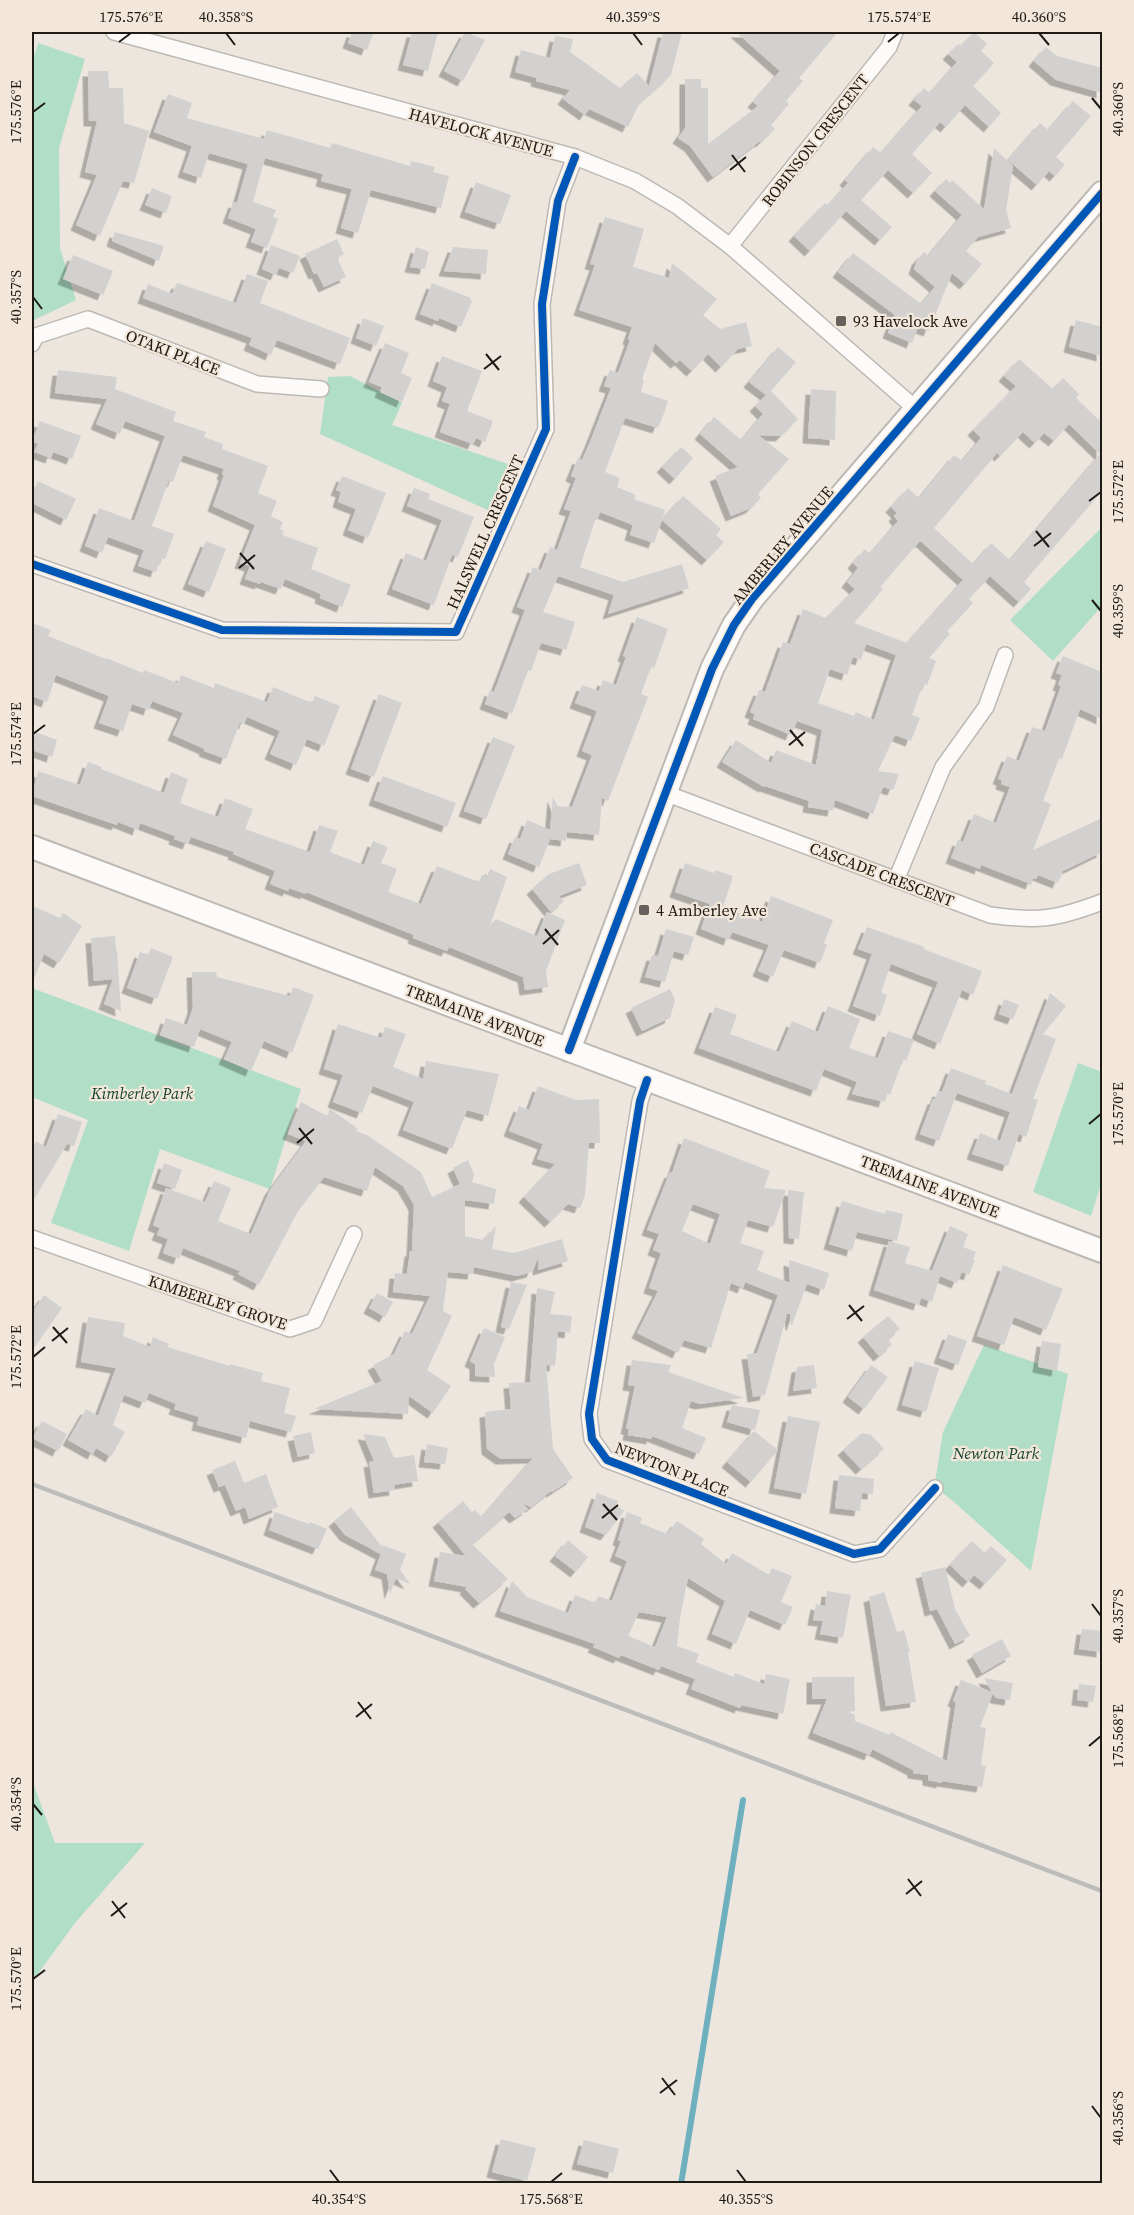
<svg xmlns="http://www.w3.org/2000/svg" width="1134" height="2215" viewBox="0 0 1134 2215" font-family="'Source Serif 4',serif">
	<style>
		.green { fill: #b0dec6 }
		.lines { fill: none; stroke-linecap: round; stroke-linejoin: round }
		.stream { stroke: #6fb0bf; stroke-width: 6 }
		.building { fill: #d3d0d0; fill-rule: evenodd; filter: url(#shadow) }
		.street-casing { stroke: #bdb8b2; stroke-width: 18 }
		.secondary-casing { stroke: #bdb8b2; stroke-width: 26 }
		.street { stroke: #fcfbfa; stroke-width: 15 }
		.secondary { stroke: #fcfbfa; stroke-width: 22 }
		.rail { stroke: #bcbcba; stroke-width: 4.5 }
		.cycleway-casing { stroke: #f2e7d9; stroke-width: 11 }
		.cycleway { stroke: #0057b8; stroke-width: 8 }
		.ticks { fill: none; stroke: #1e1a15; stroke-width: 2 }
		.poi-dot { fill: #66615c; stroke: #f2e7d9; stroke-width: 2 }
		.labels { text-anchor: middle; stroke-width: 4.5; stroke-linejoin: round; paint-order: stroke }
		.street-label { font-size: 16px; fill: #1e1a15; stroke: #f2e7d9 }
		.poi-label { font-size: 16px; fill: #1e1a15; stroke: #f2e7d9; text-anchor: start }
		.park-label { font-size: 16px; font-style: italic; fill: #164432; stroke: #f2e7d9 }
		.neatline { fill: none; stroke: #1e1a15; stroke-width: 2 }
		.ticks-label { font-size: 15px; text-anchor: middle; fill: #1e1a15 }
	</style>
	<defs>
		<filter id="shadow"><feDropShadow dx="-5.5" dy="5.5" stdDeviation="0" flood-color="#0004"/></filter>
	</defs>
	<rect width="100%" height="100%" fill="#ece6df"/>
	<!-- green -->
	<path class="green" d="M38 43 85 59 59 148 60 248 76 300 32 321V64Z
		M350 376 402 403 392 425 511 465 492 512 320 434 328 377Z
		M1102 527V606L1053 661 1010 620Z
		M32 988 301 1089 270 1189 160 1149 129 1251 51 1223 88 1120 32 1097Z
		M1078 1063 1102 1072V1181L1091 1216 1033 1192Z
		M984 1345 1068 1374 1031 1571 953 1501 944 1494 935 1482 943 1432Z
		M32 1780 55 1843H145L75 1923 32 1982Z"/>
	<g class="lines">
		<!-- stream -->
		<path class="stream" d="M681 2184 743 1800"/>
	</g>
	<!-- building -->
	<path class="building" d="M352 32H374L367 50 348 43Z
		M412 32H438L428 71 403 65Z
		M465 32 485 40 463 81 444 71Z
		M663 32H682L671 75 639 104 628 127 589 109 585 115 563 99 570 90 536 81 537 78 515 72 521 50 550 58 555 36 573 39 570 52 620 88 637 73 649 86Z
		M736 32H838L799 78 803 81 786 101 789 104 771 125 775 129 761 142 760 141 713 177 690 146 678 138 685 128V79H701V88H708V144L758 106 753 102 780 71Z
		M974 32 987 44 981 51 994 63 973 86 1001 113 989 127 965 105 946 127 940 122 912 154 932 173 913 193 888 170 861 200 892 227 880 240 846 211 810 251 794 236 825 203 828 205 848 183 845 180 873 147 881 153 922 106 914 100 924 88 930 93 957 62 948 54 958 44 961 46Z
		M1046 47 1057 56 1102 68V93L1056 80 1034 61Z
		M88 71H108L109 88H123L124 123 149 131 134 183 123 181 100 236 76 225 97 175 85 172 97 121H89Z
		M168 94 192 103 187 118 264 139 267 130 330 148 332 143 410 166 411 161 435 167 433 172 449 176 441 208 371 190 358 233 341 228 352 189 321 181 323 174 265 158 253 202 276 210 273 217 278 219 267 248 251 242 256 229 228 218 234 202 237 203 248 164 209 153 201 178 183 172 192 146 154 132Z
		M1073 101 1091 116 1056 157 1065 165 1055 176 1049 171 1037 185 1008 160 1040 123 1048 130Z
		M994 148 1013 166 1006 210 1011 228 978 237 966 251 982 264 965 284 952 273 929 331 918 327 912 343 888 333 895 315 838 272 853 253 921 304 935 287 914 269 917 260 924 252 928 256 962 215 935 191 946 179 950 183 952 180 984 209Z
		M476 182 511 195 500 224 465 212Z
		M152 188 172 196 166 213 145 205Z
		M605 217 644 229 633 267 669 278 672 263 717 299 703 315 720 329 746 322 752 346 738 349 721 367 708 354 692 371 680 360 676 363 655 343 642 379 644 380 641 392 668 401 663 416 658 428 625 418 605 472 620 478 617 487 636 495 634 499 665 510 662 519 683 496 721 529 716 535 724 542 707 560 662 520 654 543 630 535 633 525 600 512 597 520H595L580 567 623 582 682 564 689 588 608 614 614 595 558 576 543 612 575 622 566 650 541 643 531 671 528 670 512 714 485 704 490 690 494 692 525 610 517 607 533 567 541 570 550 547 557 550 571 511 564 509 576 478 571 476 578 458 582 460 590 442 611 388 604 386 610 370 618 373 630 340 628 339 632 327 579 310 595 265 590 264Z
		M115 232 164 246 159 261 112 241Z
		M337 239 344 254 337 258 346 277 324 287 317 273 314 274 305 254Z
		M271 245 300 256 293 273 279 268 276 275 262 269Z
		M416 247 429 252 425 269 410 267Z
		M453 247 488 250 486 274 444 271Z
		M73 255 113 271 103 295 63 279Z
		M247 274 268 281 260 303 350 338 340 364 277 340 271 355 249 345 252 338 143 298 148 284 172 294 177 283 236 303Z
		M432 283 471 298 470 300 472 301 461 327 439 318 438 321 420 314Z
		M363 318 384 326 376 346 356 338Z
		M1076 320 1102 327V356L1069 347Z
		M385 343 409 353 401 373 412 378 402 402 380 392 382 387 369 382Z
		M778 347 796 362 771 391 798 419 781 436 758 435 789 459 758 494 761 498 751 508 731 516 715 476 738 467 700 434 714 417 740 439 746 434 763 414 755 406 766 395 749 382Z
		M442 356 482 371 467 411 493 421 485 442 476 438 473 444 440 432 450 404 442 401 447 387 433 381Z
		M1019 359 1053 389 1063 378 1079 394 1076 397 1079 401 1102 423V491L1024 582 1031 589 1019 602 990 576 969 599 973 603 947 631 950 634 929 658 936 661 927 685 923 684 912 715 920 718 911 741 895 735 878 771 899 774 893 790 883 787 873 814 835 800 833 811 808 807 809 801 765 786 764 787 722 762 736 740 771 763 776 750 816 765 822 730 797 721 791 735 753 719 755 714 750 712 759 690 765 692 783 642 790 644 803 609 826 618 855 589 847 582 858 568 853 563 865 549 870 554 898 521 894 516 897 513 891 507 908 488 919 498 954 455 962 461 981 438 973 430 1016 386 1004 376ZM1069 424 1100 454 1010 560 991 543 973 564 934 528 997 453 1000 456 1023 432 1035 443 1044 433 1054 441ZM919 542H922L963 580 907 643 854 623 883 589 880 587ZM866 644 896 655 874 720 856 712 854 716 818 703 830 669 847 675 853 657 861 660Z
		M58 370 117 377 115 389 176 412 173 421 206 432 204 437 223 444 222 449 268 466 258 493 277 501 271 516 283 522 280 529 284 531 282 535 318 548 311 569 351 585 342 607 320 598 321 594 285 579 281 589 261 582 260 584 245 579 250 566 240 563 255 525 213 506 224 475 222 474 224 469 183 455 173 482 169 480 152 526 174 534 165 559 161 558 156 572 138 566 144 550 108 537 102 553 85 546 99 508 134 521 165 436 125 421 120 434 96 424 107 399 55 393Z
		M811 389 836 391 835 440 808 438Z
		M40 421 81 436 72 459 53 452 51 458 34 452 38 444 32 441Z
		M681 447 693 458 675 479 662 467Z
		M342 476 386 493 368 538 348 530 356 509 338 502 341 492 336 490Z
		M38 481 76 499 66 520 32 503V494Z
		M414 488 430 494 428 499 474 517 458 557 452 555 434 605 392 589 406 553 426 561 442 520 407 506Z
		M206 541 226 549 209 592 188 584Z
		M637 617 668 629 654 668 651 667 641 694 648 697 608 801 602 798 599 835 567 832 566 841 550 839 539 867 508 854 515 837 520 839 527 820 550 830 553 796 557 806 572 807 592 755 582 751 597 711 575 703 582 685 599 691 603 680 616 685 626 657 623 656Z
		M32 623 51 630 48 636 106 659V658L143 673 144 670 178 683 181 675 214 688 215 683 267 702 273 687 312 703 315 696 340 706 324 746 307 739 296 765 270 754 280 731 247 717 244 724 240 722 226 759 204 751 205 749 173 735 183 713 152 701 149 710 132 704 123 731 99 723 109 696 56 675 47 702 32 696Z
		M1063 656 1102 672V719L1080 709 1062 759 1059 758 1043 801 1051 804 1033 850 1102 818V852L1063 871 1058 883 1038 875 1036 879 1033 878 1031 884 981 865 980 869 951 858 958 840 963 842 974 814 996 823 1010 787 1001 784 1002 780 998 779 1007 756 1019 761 1032 727 1045 731 1061 686 1058 685 1062 675 1056 673Z
		M379 694 402 703 374 777 351 769Z
		M32 731 57 740 52 757 32 750Z
		M493 737 515 746 486 819 464 811Z
		M88 762 102 767 101 769 164 793 171 772 188 779 180 803 218 817 225 798 253 809 245 829 310 852 319 825 338 831 330 852 364 865 373 841 388 847 381 863 397 869 388 892 421 904 437 866 479 882 482 875 487 877 490 869 507 877 490 925 496 919 537 936 547 912 565 920 546 971 548 987 525 990 523 977 449 947 447 951 413 938 414 935 306 892V894L289 888 288 891 270 884 275 871 233 854 234 852 191 837 188 844 174 839 175 836 140 823 138 830 118 822 117 825 32 796 38 771 80 785Z
		M383 776 456 803 447 827 374 800Z
		M579 863 587 885 559 896 564 901 551 912 532 889 549 874Z
		M685 863 714 873 715 870 733 876 723 907 762 922 771 896 833 920 824 943 827 945 820 963 784 950 773 977 758 971 769 945 732 932 729 940 701 929 710 904 675 892Z
		M32 906 60 918 63 913 82 926 59 963 44 954 32 984Z
		M867 927 924 947 923 949 982 971 973 995 962 990 940 1044 917 1034 938 982 891 964 881 992 887 995 880 1016 853 1006 872 954 858 949Z
		M666 929 694 937 688 955 674 951 665 982 645 977 652 955 658 956Z
		M115 936 116 950H117L121 1011 104 1004 113 979 94 981 91 938Z
		M151 948 173 957 157 999 127 988 140 952 148 955Z
		M192 972H216L217 977 290 996 293 987 314 995 292 1053 264 1041 251 1071 224 1059 232 1042 200 1029 194 1047 160 1035 166 1018 187 1025 193 1008Z
		M670 989 675 1000 670 1018 642 1031 631 1008Z
		M1050 993 1066 1006 1043 1034 1056 1039 1033 1099 1038 1100 1026 1137 1019 1134 1008 1166 972 1154 980 1133 1000 1141 1010 1112 957 1093 939 1141 920 1134 933 1099H935L938 1091 942 1092 951 1068 986 1081 985 1084 1012 1094Z
		M1004 999 1019 1005 1013 1019 999 1014Z
		M828 1006 860 1019 849 1048 878 1058 888 1031 914 1040 906 1061 903 1059 890 1095 887 1093 884 1102 852 1094 857 1082 824 1069 816 1091 699 1048 715 1007 737 1015 730 1034 779 1052 792 1021 818 1032Z
		M338 1024 381 1038 385 1027 406 1034 393 1067 423 1079 426 1061 499 1074 488 1116 467 1110 452 1149 403 1130 414 1102 373 1086 362 1113 333 1102 343 1075 324 1069Z
		M538 1086 576 1100 599 1099 600 1143H589L585 1195 580 1208 568 1204 550 1222 524 1197 555 1164 537 1159 543 1144 509 1131 519 1106 529 1110Z
		M301 1102 327 1116 330 1109 357 1128 356 1131 367 1135 421 1172 432 1197 460 1184 453 1168 468 1160 474 1174 472 1182 496 1189 494 1204 465 1200V1236L483 1240 496 1226 492 1249 514 1253 562 1239 568 1261 538 1270 539 1256 532 1272 517 1276 474 1267 473 1274 448 1272 443 1311 452 1316 427 1370 451 1386 433 1413 409 1396 408 1414 314 1409 382 1381 373 1365 394 1354 405 1331 412 1334 430 1296 393 1292 395 1273 407 1274 410 1251H412L414 1205 403 1186 375 1167 367 1191 324 1177 297 1213 259 1285 238 1274 240 1271 183 1248 179 1259 163 1253 168 1239 157 1235 160 1228 153 1225 166 1188 205 1202 214 1181 231 1188 218 1221 251 1234 270 1190 306 1141 288 1134Z
		M58 1114 82 1122 74 1146 67 1144 32 1203V1149L36 1141 46 1147Z
		M684 1138 770 1171 764 1188 786 1190 773 1227 748 1220 740 1243 764 1251 757 1270 790 1283 789 1260 829 1273 824 1290 807 1284 792 1325H791L790 1314H787L765 1395 753 1397 747 1354 757 1353 778 1295 745 1282 743 1288 731 1283 711 1348 684 1340 678 1353 637 1333 658 1291 649 1288 661 1253 653 1250 659 1234 647 1230 670 1172 672 1173ZM693 1204 720 1214 710 1244 682 1231Z
		M164 1163 182 1170 175 1189 157 1183Z
		M788 1190 804 1192 799 1239 789 1238Z
		M842 1201 885 1214 886 1210 903 1214 897 1241 857 1232 852 1251 829 1244Z
		M950 1226 968 1234 963 1247 976 1252 973 1259 975 1260 969 1275 962 1272 957 1283 940 1276 932 1302 921 1298 919 1305 874 1290 889 1241 910 1247 905 1263 932 1271Z
		M1003 1265 1063 1289 1046 1330 1014 1317 1004 1345 977 1336Z
		M511 1282 527 1285 509 1329 501 1327Z
		M537 1288 555 1292 550 1314 572 1316 570 1333 558 1331 555 1366 546 1365 553 1449 573 1478 552 1492 551 1491 531 1507 522 1503 528 1509 515 1518 509 1512 472 1544 508 1579 479 1603 465 1589 467 1587 434 1581 440 1552 466 1556 438 1522 463 1501 472 1512 475 1510 482 1517 533 1458 501 1459 487 1449 485 1412 511 1409 509 1383 530 1382Z
		M377 1293 393 1302 385 1317 369 1308Z
		M44 1295 62 1308 32 1351V1313Z
		M888 1316 900 1329 888 1339 892 1345 879 1356 863 1337Z
		M88 1317 125 1323 123 1336 150 1347 153 1337 169 1344 167 1347 230 1366V1364L263 1373 261 1381 290 1388 284 1413 296 1416 291 1432 250 1421 246 1438 197 1425 199 1417 174 1409 176 1404 149 1393 145 1403 124 1395 113 1425 125 1432 111 1457 96 1448 93 1454 68 1440 86 1409 98 1416 116 1368 81 1362Z
		M484 1328 505 1337 494 1364 495 1377 475 1376V1364L470 1361Z
		M948 1334 967 1341 958 1365 939 1358Z
		M1042 1341 1061 1344 1057 1371 1038 1367Z
		M632 1360 671 1365 668 1372 744 1398 700 1404 691 1401 682 1428 706 1438 699 1454 652 1436V1439L628 1435 629 1429H626L635 1386 628 1385Z
		M915 1361 939 1368 926 1412 902 1405Z
		M814 1365 817 1388 793 1391 797 1367Z
		M871 1365 888 1377 864 1409 848 1397Z
		M732 1405 760 1410 755 1430 727 1422Z
		M788 1416 820 1422 806 1494 774 1488Z
		M42 1421 67 1434 58 1451 32 1438Z
		M754 1431 778 1450 751 1482 727 1462Z
		M311 1432 315 1453 298 1457 293 1436Z
		M862 1433 871 1435 884 1449 861 1469 843 1450Z
		M363 1434 385 1437 394 1458 414 1455 418 1481 394 1485 395 1490 374 1493 369 1462 374 1461Z
		M427 1444 448 1448 445 1464 424 1462Z
		M235 1461 244 1483 266 1474 278 1507 249 1519 245 1507 236 1511 225 1485 219 1487 212 1470Z
		M839 1475 874 1479 873 1494 862 1493 860 1511 835 1508Z
		M597 1493 618 1501 616 1505 624 1511 606 1535 585 1527Z
		M351 1507 383 1548 382 1545 406 1554 400 1570 410 1584 396 1578 390 1594 387 1574 375 1570 381 1554 345 1535 334 1521Z
		M275 1512 309 1524 310 1522 327 1529 318 1549 269 1530Z
		M627 1512 642 1518 640 1523 667 1534 677 1521 704 1539 701 1544 726 1564 732 1553 769 1575 772 1568 792 1576 781 1602 793 1607 785 1625 750 1610 736 1644 712 1634 725 1601 688 1578 680 1618 677 1646 699 1654 696 1662 734 1677 735 1673 764 1684 766 1674 790 1679 783 1714 741 1705 740 1708 691 1689 695 1679 661 1666 659 1670 621 1655 619 1658 593 1647 595 1644 500 1611 512 1581 527 1597 568 1613 575 1595 595 1603 598 1596 612 1601 627 1561 615 1556 621 1541 618 1540ZM639 1612 667 1617 655 1647 628 1636Z
		M568 1540 588 1557 576 1572 555 1556Z
		M972 1541 985 1553 991 1546 1007 1560 985 1584 974 1575 968 1582 950 1565Z
		M945 1567 955 1609 970 1636 955 1644 937 1609 930 1611 921 1573Z
		M827 1591 851 1595 843 1638 820 1634 823 1621 813 1620 816 1604 825 1606Z
		M884 1592 897 1632 904 1630 910 1652H908L916 1702 886 1706 869 1597Z
		M1082 1629 1102 1631V1652L1079 1649Z
		M1002 1639 1011 1656 982 1673 972 1655Z
		M812 1677H854L855 1711 848 1712 855 1715V1721L890 1735V1732L947 1761 956 1702 953 1701 961 1680 992 1692 984 1678 1013 1683 1010 1700 996 1698 993 1693 980 1727 986 1728 981 1765 986 1766 982 1787 942 1781V1783L928 1780V1775L913 1773V1770L872 1749 870 1755 813 1733 827 1699H812Z
		M1079 1684 1096 1686 1093 1702 1077 1700Z
		M501 2139 536 2148 527 2181 492 2172Z
		M584 2140 619 2149 613 2173 577 2164Z"/>
	<g class="lines">
		<defs>
			<path id="street" d="M114 32 575 157 635 181 677 206 730 246 916 409
				M730 246 889 47 895 32
				M32 344 36 336 88 319 257 384 321 389
				M32 564 222 630 456 632 546 429 542 304 558 201 575 157
				M665 793 990 915C1039 922 1057 919 1102 902
				M896 880 943 767 986 707 1005 655
				M647 1080 640 1101 589 1414 592 1439 607 1460 854 1554 880 1549 935 1488
				M32 1238 290 1329 314 1321 354 1234"/>
			<path id="secondary" d="M32 847 1102 1251
				M569 1050 712 669 734 625 752 599 1102 193"/>
		</defs>
		<!-- street casing -->
		<use href="#street" class="street-casing"/>
		<!-- secondary casing -->
		<use href="#secondary" class="secondary-casing"/>
		<!-- street -->
		<use href="#street" class="street"/>
		<!-- secondary -->
		<use href="#secondary" class="secondary"/>
		<!-- rail -->
		<path class="rail" d="M32 1484 1102 1891"/>
		<defs>
			<path id="cycleway" d="M32 564 222 630 456 632 546 429 542 304 558 201 575 157
				M569 1050 712 669 734 625 752 599 1102 193
				M647 1080 640 1101 589 1414 592 1439 607 1460 854 1554 880 1549 935 1488"/>
		</defs>
		<!-- cycleway casing -->
		<use href="#cycleway" class="cycleway-casing"/>
		<!-- cycleway -->
		<use href="#cycleway" class="cycleway"/>
	</g>
	<!-- ticks -->
	<path class="ticks" d="M226 33 235 45M633 33 642 45M1039 33 1049 45M119 42 131 33M888 42 899 33M1092 98 1101 109M33 112 45 103M732 155 745 172M730 170 746 157M33 297 42 309M486 354 499 370M484 369 501 356M1089 501 1101 492M1036 531 1049 547M1034 546 1051 533M240 553 254 569M239 568 255 555M1092 600 1101 611M790 730 803 746M33 734 45 725M789 745 805 732M545 929 558 945M543 944 559 930M1089 1124 1101 1114M299 1128 312 1144M297 1143 314 1129M849 1305 862 1321M847 1319 864 1306M53 1327 67 1343M52 1341 68 1328M33 1357 45 1347M603 1504 617 1520M602 1518 618 1505M1092 1604 1101 1616M358 1702 371 1719M356 1717 372 1704M1089 1746 1101 1736M33 1804 42 1815M908 1879 921 1896M906 1894 922 1881M112 1901 125 1918M111 1916 127 1903M33 1979 45 1970M662 2078 675 2095M660 2093 677 2080M1092 2106 1101 2118M330 2170 339 2182M737 2170 746 2182M551 2182 562 2173"/>
	<!-- markers -->
	<g class="poi-dot">
		<rect x="835" y="315" width="12" height="12" rx="3"/>
		<rect x="638" y="904" width="12" height="12" rx="3"/>
	</g>
	<g class="labels">
		<!-- street labels -->
		<g class="street-label">
			<text transform="translate(481 132) rotate(15)" y="6">HAVELOCK AVENUE</text>
			<text transform="translate(815 140) rotate(-52)" y="6">ROBINSON CRESCENT</text>
			<text transform="translate(173 352) rotate(21)" y="6">OTAKI PLACE</text>
			<text transform="translate(485 532) rotate(-66)" y="6">HALSWELL CRESCENT</text>
			<text transform="translate(782 545) rotate(-50)" y="6">AMBERLEY AVENUE</text>
			<text transform="translate(882 874) rotate(21)" y="6">CASCADE CRESCENT</text>
			<text transform="translate(475 1015) rotate(21)" y="6">TREMAINE AVENUE</text>
			<text transform="translate(930 1186) rotate(21)" y="6">TREMAINE AVENUE</text>
			<text transform="translate(218 1302) rotate(18)" y="6">KIMBERLEY GROVE</text>
			<text transform="translate(672 1469) rotate(22)" y="6">NEWTON PLACE</text>
		</g>
		<!-- poi labels -->
		<g class="poi-label">
			<text x="853" y="327">93 Havelock Ave</text>
			<text x="656" y="916">4 Amberley Ave</text>
		</g>
		<!-- park labels -->
		<g class="park-label">
			<text x="142" y="1099">Kimberley Park</text>
			<text x="996" y="1459">Newton Park</text>
		</g>
	</g>
	<!-- border -->
	<rect width="1134" height="2215" fill="none" stroke="#f2e7d9" stroke-width="66"/>
	<rect x="33" y="33" width="1068" height="2149" class="neatline"/>
	<g class="ticks-label">
		<text x="131" y="22">175.576°E</text>
		<text x="226" y="22">40.358°S</text>
		<text x="633" y="22">40.359°S</text>
		<text x="899" y="22">175.574°E</text>
		<text x="1039" y="22">40.360°S</text>
		<text transform="translate(1118 109) rotate(-90)" y="5">40.360°S</text>
		<text transform="translate(16 112) rotate(-90)" y="5">175.576°E</text>
		<text transform="translate(16 297) rotate(-90)" y="5">40.357°S</text>
		<text transform="translate(1118 492) rotate(-90)" y="5">175.572°E</text>
		<text transform="translate(1118 611) rotate(-90)" y="5">40.359°S</text>
		<text transform="translate(16 734) rotate(-90)" y="5">175.574°E</text>
		<text transform="translate(1118 1114) rotate(-90)" y="5">175.570°E</text>
		<text transform="translate(16 1357) rotate(-90)" y="5">175.572°E</text>
		<text transform="translate(1118 1616) rotate(-90)" y="5">40.357°S</text>
		<text transform="translate(1118 1736) rotate(-90)" y="5">175.568°E</text>
		<text transform="translate(16 1804) rotate(-90)" y="5">40.354°S</text>
		<text transform="translate(16 1979) rotate(-90)" y="5">175.570°E</text>
		<text transform="translate(1118 2118) rotate(-90)" y="5">40.356°S</text>
		<text x="339" y="2204">40.354°S</text>
		<text x="551" y="2204">175.568°E</text>
		<text x="746" y="2204">40.355°S</text>
	</g>
</svg>
